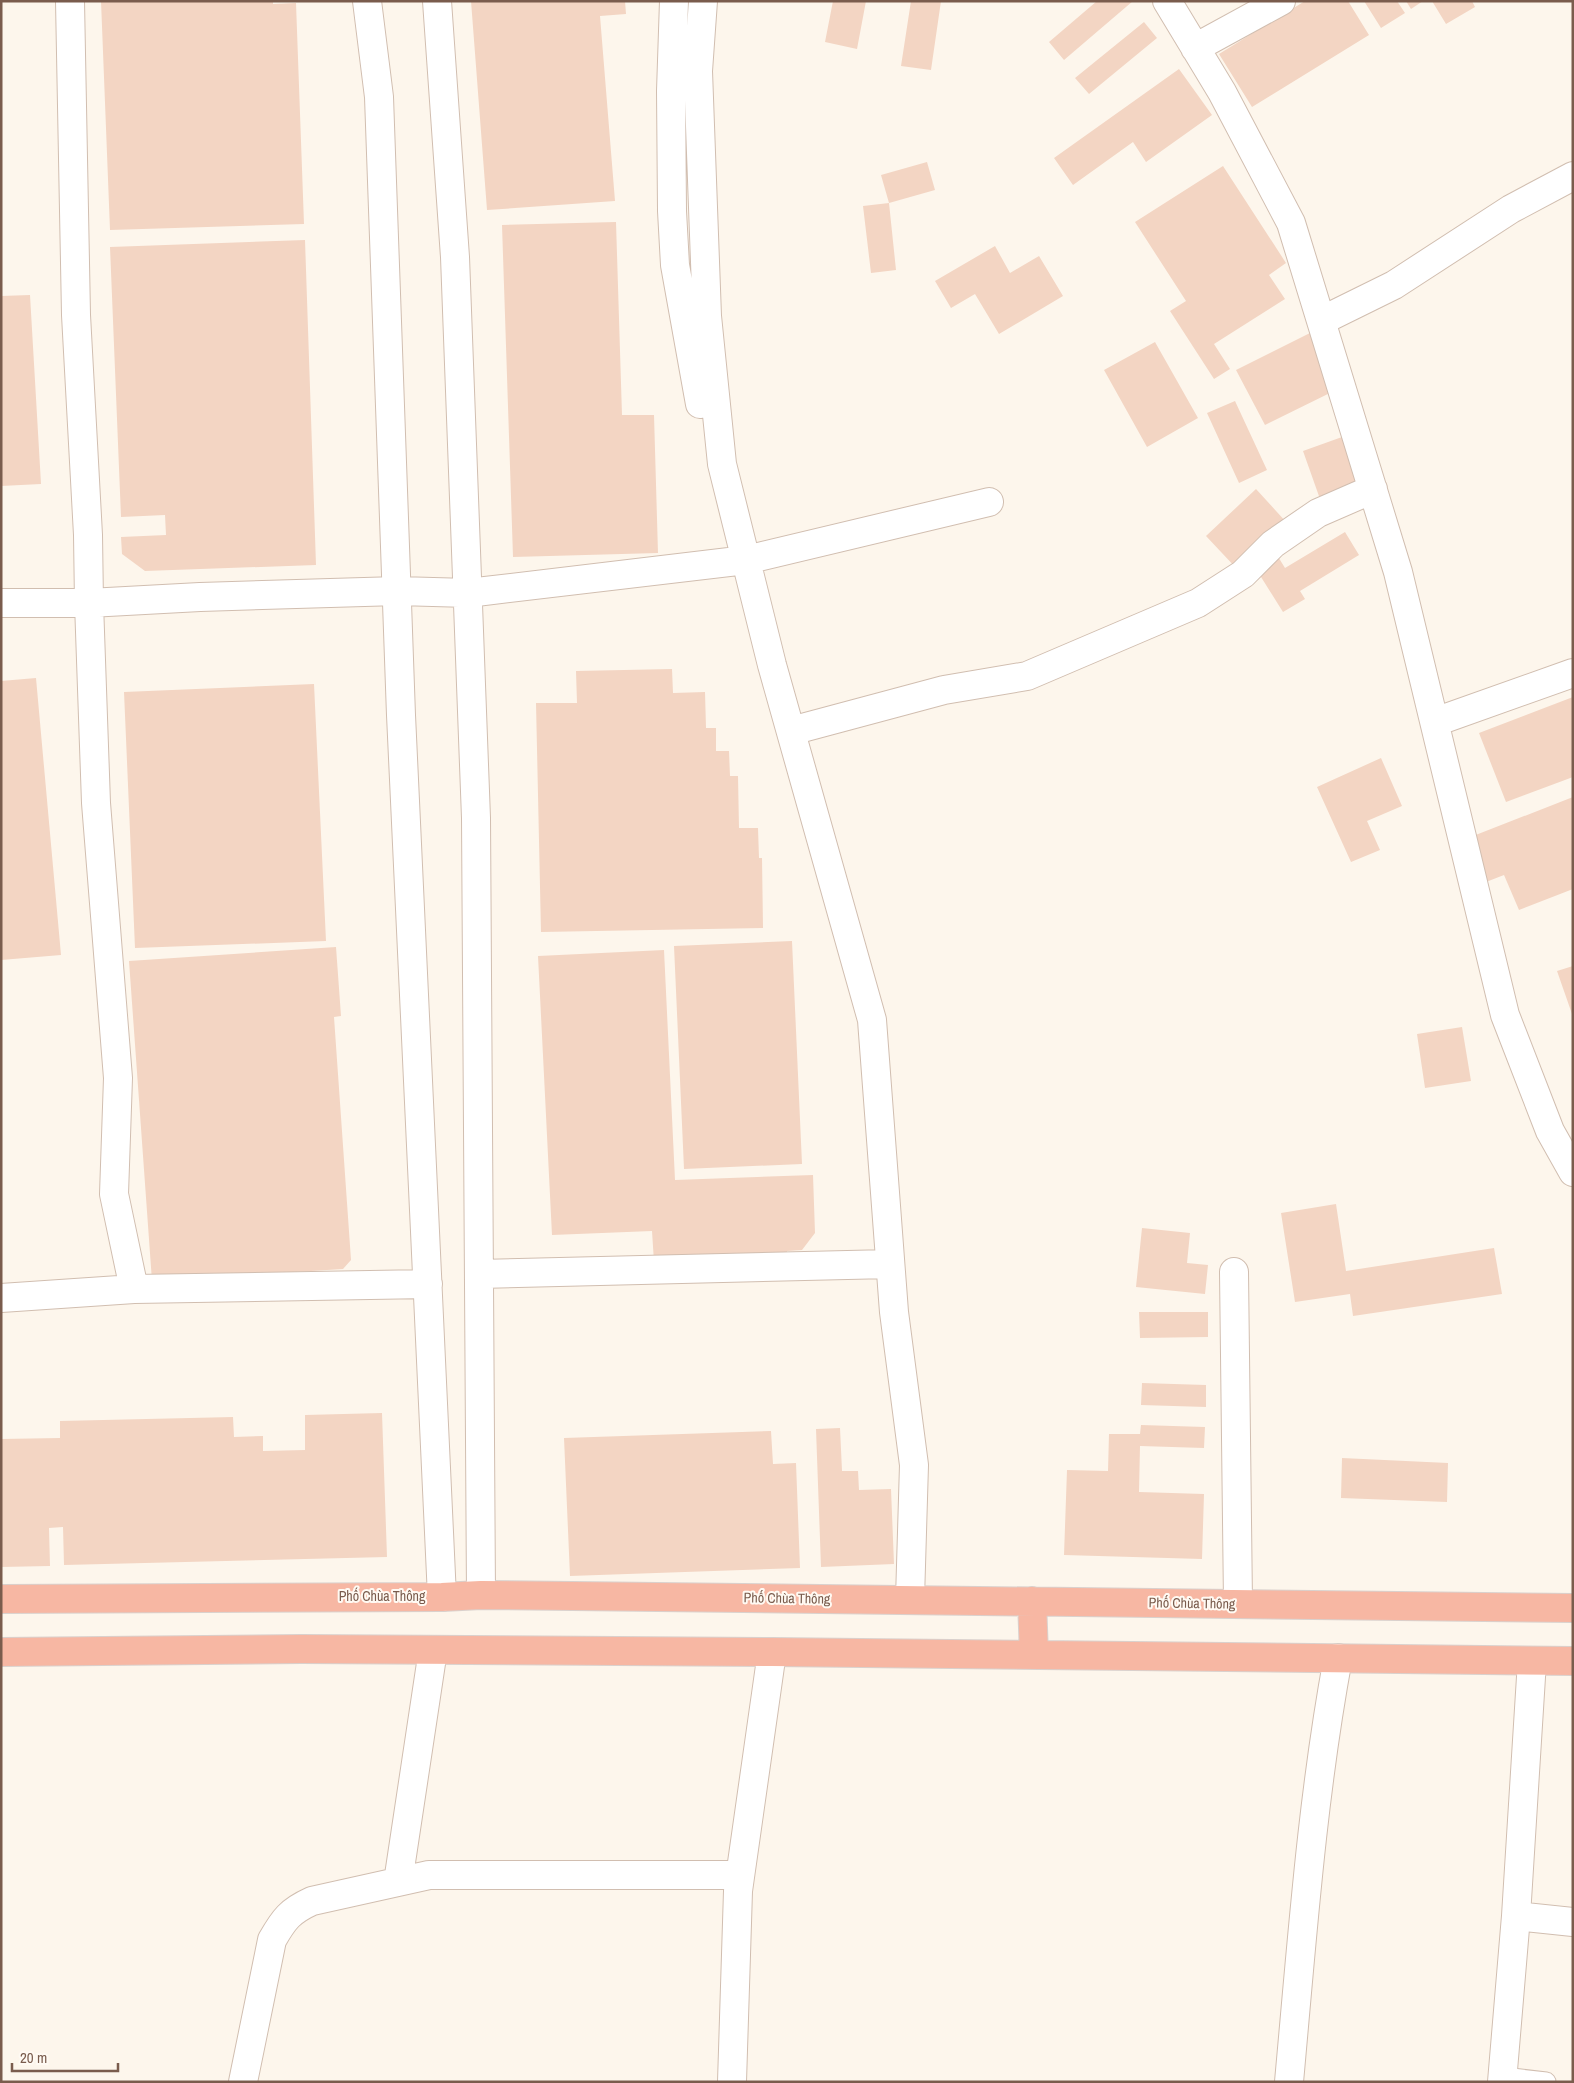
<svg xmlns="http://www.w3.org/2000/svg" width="1574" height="2083" viewBox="0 0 1574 2083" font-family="'Archivo Narrow',sans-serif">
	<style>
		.building { fill: #f3d5c3 }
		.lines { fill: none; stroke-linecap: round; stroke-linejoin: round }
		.lane-casing { stroke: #d1beb0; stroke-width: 21 }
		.street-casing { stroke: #d1beb0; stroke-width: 30 }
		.highway-casing { stroke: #dad1cd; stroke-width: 30 }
		.lane { stroke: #fff; stroke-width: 19 }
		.street { stroke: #fff; stroke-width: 28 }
		.highway { stroke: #f7b7a3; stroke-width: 28 }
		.labels { text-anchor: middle; stroke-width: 4; stroke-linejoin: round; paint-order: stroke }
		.street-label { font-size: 14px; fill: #7a5c4d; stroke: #fffaf3 }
	</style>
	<rect width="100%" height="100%" fill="#fdf6ec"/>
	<!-- building -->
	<path class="building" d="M101 1H273V4L296 3 304 224 110 230Z
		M471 1H625L626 14 600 16 615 201 487 210Z
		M833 1H866L857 49 825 42Z
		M911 1H941L931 70 901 66Z
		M1097 1H1133L1064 60 1049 42Z
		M1305 1H1348L1369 35 1252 107 1219 54Z
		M1364 1H1397L1405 13 1381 28Z
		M1406 1H1423L1411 9Z
		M1432 1H1472L1475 7 1446 24Z
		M1144 22 1157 38 1089 94 1075 78Z
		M1179 69 1212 115 1146 162 1133 142 1073 185 1054 158Z
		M927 162 935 190 889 203 881 175Z
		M1223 166 1286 263 1269 275 1285 299 1214 344 1230 369 1214 379 1170 311 1186 301 1135 222Z
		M889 203 896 270 871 273 863 206Z
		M616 222 622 415H654L658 553 513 557 502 225Z
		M305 240 316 565 145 571 122 554 121 537 166 535 165 515 121 517 110 247Z
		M995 246 1010 273 1039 256 1063 296 999 334 975 294 951 308 935 281Z
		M30 295 41 484 1 486V296Z
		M1310 333 1338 389 1265 425 1236 370Z
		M1155 342 1198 418 1147 447 1104 370Z
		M1235 401 1267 470 1239 483 1207 413Z
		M1342 437 1359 485 1320 499 1303 451Z
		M1256 489 1287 523 1237 569 1206 536Z
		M1345 532 1359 555 1300 591 1305 599 1283 612 1256 569 1277 555 1285 568Z
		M672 669 673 693 705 692 706 728H716V751H729L730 776H738L739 828H758L759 858H762L763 928 541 932 536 703H577L576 671Z
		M36 678 61 955 1 960V681Z
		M314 684 326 941 135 948 124 692Z
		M1573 697V777L1506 802 1479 733Z
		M1381 758 1402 806 1367 821 1380 850 1351 862 1317 787Z
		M1573 797V889L1519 910 1504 875 1486 882 1468 838Z
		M792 941 802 1164 684 1169 674 946Z
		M336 947 341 1016 334 1017 351 1260 343 1269 152 1281 129 961Z
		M664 950 675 1180 813 1175 815 1233 802 1250 787 1251V1256L654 1262 652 1231 552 1235 538 956Z
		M1573 966V1014H1572L1557 971Z
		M1462 1027 1471 1081 1425 1088 1417 1034Z
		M1336 1204 1346 1271 1494 1248 1502 1294 1353 1316 1350 1294 1295 1302 1281 1213Z
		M1142 1228 1190 1233 1187 1263 1208 1265 1205 1294 1136 1287Z
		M1139 1312H1208V1337L1140 1338Z
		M1142 1383 1206 1385V1407L1141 1405Z
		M382 1413 387 1557 64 1565 63 1527 49 1528 50 1566 1 1567V1439L60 1438V1421L233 1417 234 1437 263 1436V1451L305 1450V1415Z
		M1141 1425 1205 1427 1204 1448 1140 1446 1139 1492 1204 1494 1202 1559 1064 1555 1067 1470 1108 1471 1109 1434H1140Z
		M840 1428 842 1471H858L859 1490 891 1489 894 1564 821 1567 816 1429Z
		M771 1431 773 1464 796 1463 800 1568 570 1576 564 1438Z
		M1342 1458 1448 1463 1447 1502 1341 1498Z"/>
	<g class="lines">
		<defs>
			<path id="lane" d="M1503 2077 1546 2082"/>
			<path id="street" d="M70 1 76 315 88 535 89 603 200 597 398 591 468 593 746 560 989 502
				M367 1 379 97 401 715 442 1597
				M437 1 455 257 476 818 481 1595
				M674 1 671 91 672 211 675 265 700 404
				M703 1 698 71 707 316 722 464 772 665 872 1020 894 1312 914 1465 910 1599
				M1167 1 1222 92 1291 223 1398 572 1505 1015 1550 1131 1573 1172
				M1195 48 1281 1
				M1321 321 1394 285 1511 209 1573 176
				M1 603H89L96 803 118 1078 114 1194 134 1289
				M1435 722 1573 673
				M791 731 944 690 1027 676 1198 603 1243 574 1273 544 1318 513 1373 489
				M1234 1272 1238 1603
				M479 1274 890 1264
				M1 1298 134 1289 428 1284
				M398 1882 433 1650
				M1516 1916 1573 1922
				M243 2082 272 1940C284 1919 290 1911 312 1901L429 1875H740
				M732 2082 738 1891 772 1652
				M1289 2082C1302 1940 1312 1798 1338 1658
				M1502 2082 1516 1916 1532 1661"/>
			<path id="highway" d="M1 1599 442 1597 481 1595 1573 1608
				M1032 1601 1034 1655
				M1 1652 301 1649 772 1652 1573 1661"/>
		</defs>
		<!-- lane casing -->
		<use href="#lane" class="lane-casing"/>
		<!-- street casing -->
		<use href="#street" class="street-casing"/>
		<!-- highway casing -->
		<use href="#highway" class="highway-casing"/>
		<!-- lane -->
		<use href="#lane" class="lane"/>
		<!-- street -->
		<use href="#street" class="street"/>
		<!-- highway -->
		<use href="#highway" class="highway"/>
	</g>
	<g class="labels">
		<!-- street labels -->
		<g class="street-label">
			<text x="382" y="1601">Phố Chùa Thông</text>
			<text transform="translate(787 1598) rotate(1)" y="5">Phố Chùa Thông</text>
			<text transform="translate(1192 1603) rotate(1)" y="5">Phố Chùa Thông</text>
		</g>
	</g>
	<!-- border -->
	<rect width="1574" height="2083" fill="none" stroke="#7a5c4d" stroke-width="5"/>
	<!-- scale -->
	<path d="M12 2063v8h106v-8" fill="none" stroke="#7a5c4d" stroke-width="2.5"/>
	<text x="20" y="2063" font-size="15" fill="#7a5c4d" stroke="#fffaf3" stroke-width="4" paint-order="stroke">20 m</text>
</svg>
